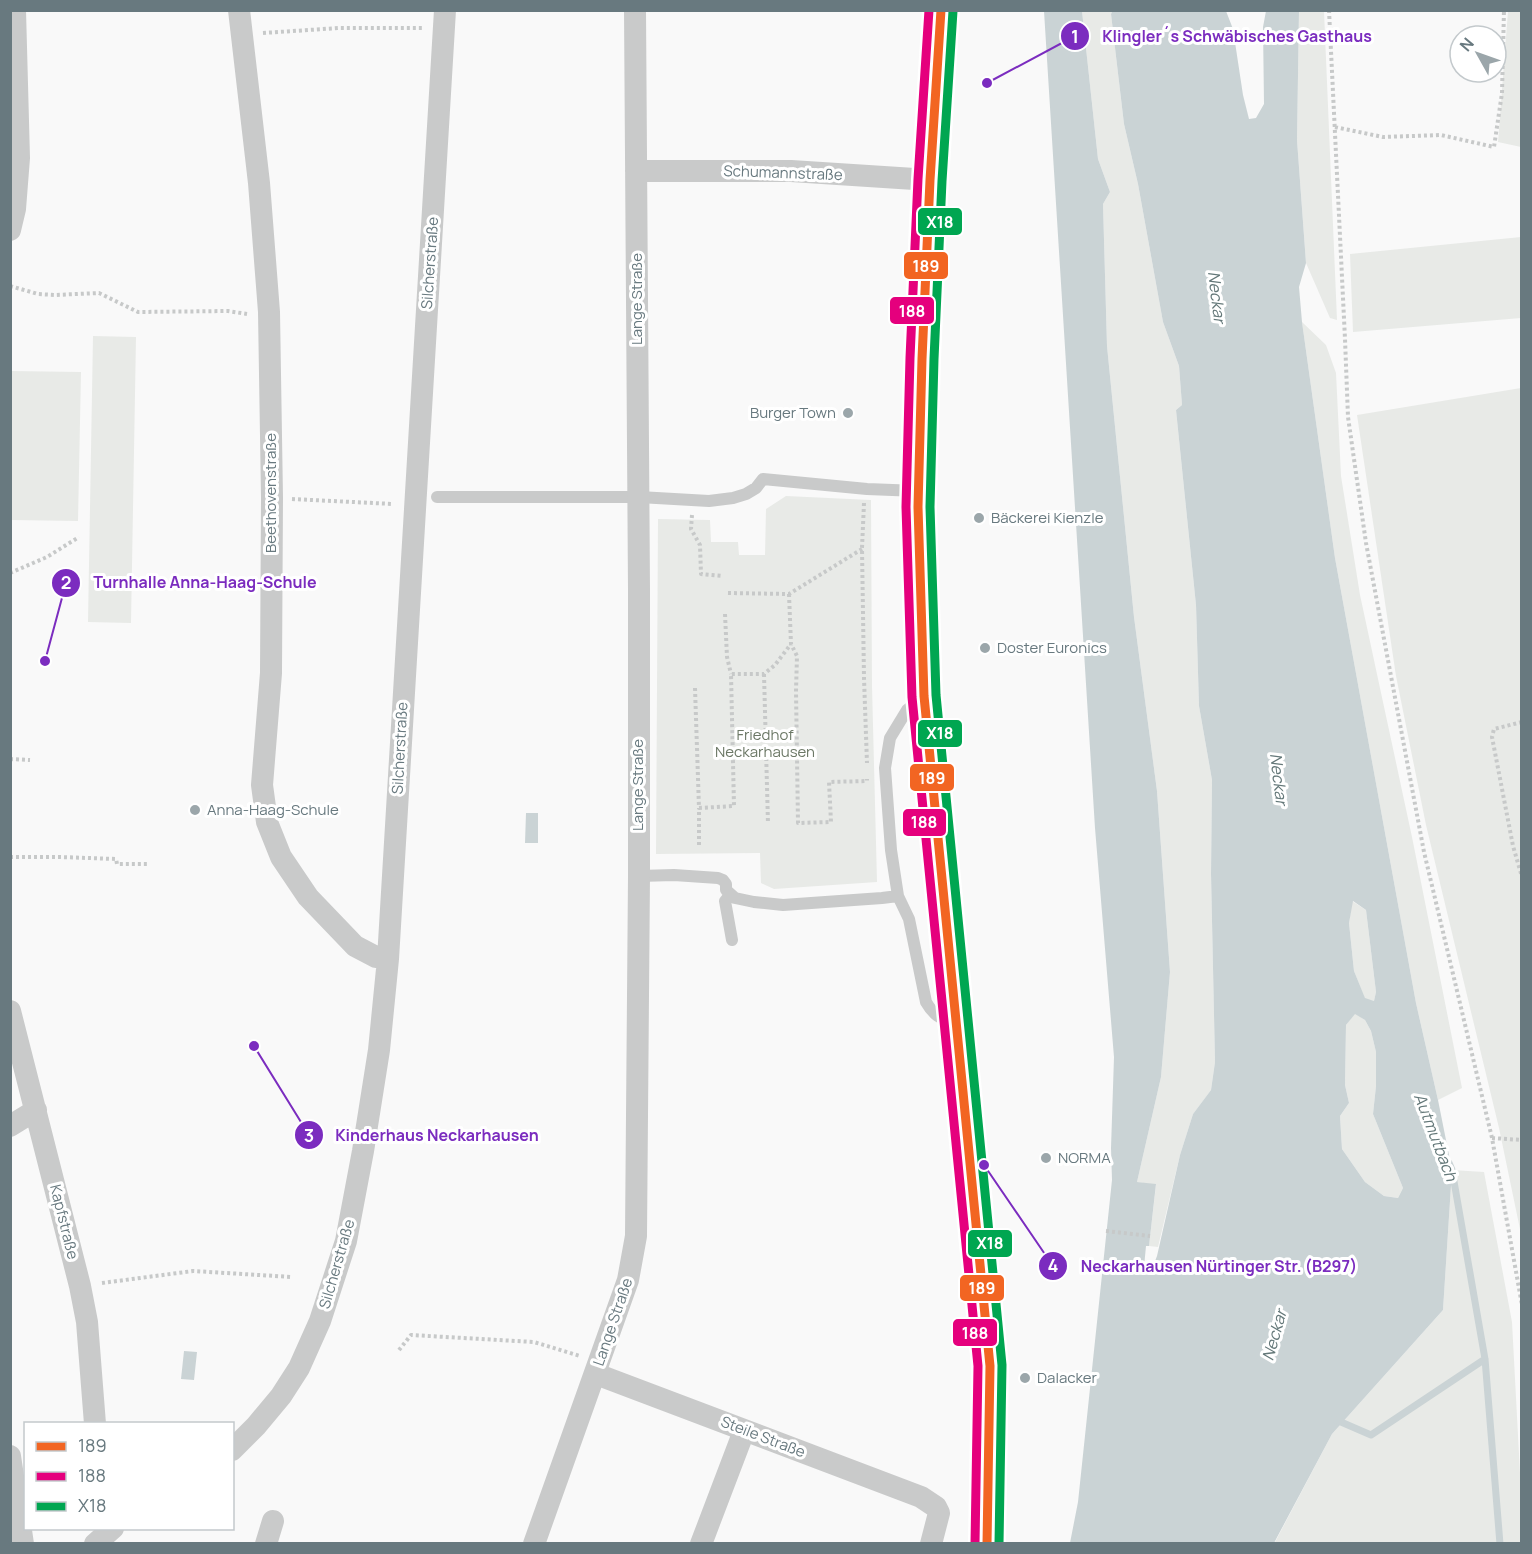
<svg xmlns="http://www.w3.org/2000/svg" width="1532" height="1554" viewBox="0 0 1532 1554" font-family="Manrope,sans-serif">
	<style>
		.green { fill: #e8eae7 }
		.water { fill: #cad3d5; fill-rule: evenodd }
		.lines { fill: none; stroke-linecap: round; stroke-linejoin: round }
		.stream { stroke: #cad3d5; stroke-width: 7 }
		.primary-casing { stroke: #d4d4d5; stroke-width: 36 }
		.path { stroke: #c7c9c9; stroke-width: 4; stroke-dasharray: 3 3; stroke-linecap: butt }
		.service { stroke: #c9caca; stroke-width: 12 }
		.minor { stroke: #c9caca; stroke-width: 22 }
		.primary { stroke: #dedfdf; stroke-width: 33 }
		.bus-1-casing { stroke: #fff; stroke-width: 14 }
		.bus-2-casing { stroke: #fff; stroke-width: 14 }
		.bus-3-casing { stroke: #fff; stroke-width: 14 }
		.bus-1 { stroke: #f26522; stroke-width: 9 }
		.bus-2 { stroke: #e5007d; stroke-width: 9 }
		.bus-3 { stroke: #00a651; stroke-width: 9 }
		.poi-dot { fill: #9ba6aa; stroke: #fff; stroke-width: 2 }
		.labels { text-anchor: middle; stroke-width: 6; stroke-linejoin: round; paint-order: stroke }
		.street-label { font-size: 15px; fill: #68797f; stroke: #fff }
		.poi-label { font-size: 15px; fill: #68797f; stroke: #fff; text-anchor: start }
		.park-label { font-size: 15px; fill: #6c7866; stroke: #fff }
		.water-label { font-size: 16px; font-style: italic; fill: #637778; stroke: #fff }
		.leader { fill: none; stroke: #7b2cbf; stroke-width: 2 }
		.callout-dot { fill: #7b2cbf; stroke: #fff; stroke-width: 2 }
		.mark-label { font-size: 18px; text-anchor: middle; font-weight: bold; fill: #fff }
		.callout-label { font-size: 16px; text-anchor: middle; font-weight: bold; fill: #7b2cbf; stroke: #fff; stroke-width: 6; stroke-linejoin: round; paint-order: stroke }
		.line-badge { stroke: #fff; stroke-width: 2 }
		.badge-label { font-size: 16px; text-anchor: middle; font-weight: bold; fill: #fff }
	</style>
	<rect width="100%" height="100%" fill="#f9f9f9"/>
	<!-- green -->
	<path class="green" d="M1082 11H1113L1111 14 1124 124 1138 184 1163 322 1179 366 1182 405 1176 410 1196 605 1199 706 1212 780 1211 874 1215 1062 1211 1090 1193 1114 1180 1155 1158 1247 1149 1246 1156 1185 1137 1182 1161 1077 1170 972 1157 791 1134 617 1107 346 1103 204 1110 192 1098 159Z
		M1299 11H1324L1337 320 1330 318 1306 263 1297 140Z
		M1508 11H1521V147L1498 142Z
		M1521 237V318L1353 332 1350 254Z
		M1302 322 1326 345 1336 373 1341 476 1360 595 1412 837 1462 1088 1438 1100 1416 1003 1335 558Z
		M93 336 136 337 131 623 88 622Z
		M11 371 81 372 78 521 11 520Z
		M1521 388H1522L1521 1234 1499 1128 1426 825 1396 676 1357 415Z
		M786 496 871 500 872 686 877 882 774 889 761 883 760 853 656 854 658 519 710 520 711 542H738L739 555H765L766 509Z
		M1352 901 1366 910 1376 992 1374 1001 1365 999 1354 971 1349 923Z
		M1355 1013 1365 1020 1371 1031 1376 1052V1086L1373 1114 1403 1188 1398 1198 1384 1196 1365 1182 1342 1149 1340 1116 1349 1103 1345 1085 1346 1025Z
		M1452 1170 1484 1172 1512 1322 1521 1492V1543L1274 1544 1332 1434 1443 1310Z"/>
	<!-- water -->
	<path class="water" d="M1113 10 1226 11 1233 29 1243 95 1249 119 1256 118 1264 104 1263 27 1266 11H1299L1297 140 1306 263 1299 287 1302 322 1335 558 1416 1003 1438 1100 1452 1170 1443 1310 1332 1434 1274 1543H1070L1078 1502 1112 1180 1111 1148 1114 1057 1095 828 1044 11H1082L1098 159 1110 192 1103 204 1107 346 1134 617 1157 791 1170 972 1161 1077 1137 1182 1156 1184 1149 1246H1146L1144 1267 1146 1274 1152 1269 1157 1256 1180 1155 1193 1114 1211 1090 1215 1062 1211 874 1212 780 1199 706 1196 605 1176 410 1182 405 1179 366 1163 322 1138 184 1124 124 1111 14ZM1353 901 1366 910 1376 992 1374 1001 1365 998 1354 971 1349 923ZM1355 1014 1365 1020 1371 1031 1376 1052V1086L1373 1114 1403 1188 1398 1198 1384 1196 1365 1182 1342 1149 1340 1116 1349 1103 1345 1085 1346 1025Z
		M526 813H538V843H525Z
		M184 1351 197 1352 194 1380 181 1379Z"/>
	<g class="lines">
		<!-- stream -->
		<path class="stream" d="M1449 1163 1452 1170 1485 1359 1500 1544
			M1334 1419 1371 1435 1485 1359"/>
		<defs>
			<path id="primary" d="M941 10 930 180 922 359 918 507 924 696 990 1366 987 1544"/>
		</defs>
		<!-- primary casing -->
		<use href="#primary" class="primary-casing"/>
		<!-- path -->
		<path class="path" d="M1329 10 1345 339 1348 417 1366 543 1424 852 1492 1138 1522 1305
			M263 33 339 28H424
			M1335 127 1383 137 1441 135 1494 147 1502 93 1504 10
			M10 286 38 294 55 295 99 293 138 312 228 311 247 314
			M292 499 393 504
			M864 503 862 548 864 678 867 763
			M692 515 691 529 700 545 701 574 723 576
			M10 573 47 557 79 537
			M728 593 789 594 862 549
			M789 594 791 644 797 656 796 691 798 823 831 822 829 782 867 781V779
			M725 614 727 657 731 674
			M764 674 768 824
			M695 688 699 808 734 806 731 674H764L775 665 791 644
			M1522 722 1494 729 1492 737 1513 846 1522 877
			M10 759 30 760
			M699 845V808
			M10 857H60L116 859 117 864H148
			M1492 1138 1522 1140
			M1106 1231 1150 1236
			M102 1283 193 1271 292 1277
			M399 1350 411 1335 534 1342 580 1356"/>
		<!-- service -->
		<path class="service" d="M437 497H639L709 501 733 498 746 494 756 488 763 479 867 489 918 491
			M639 876 674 875 718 878 723 880 726 884V890L735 898 754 902 783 905 882 898 898 896 909 919 926 1002C934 1016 940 1018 954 1023
			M730 895 725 901 732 940
			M898 896 891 850 885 768 890 738 907 710 921 699"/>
		<!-- minor -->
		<path class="minor" d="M239 10 259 183 269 312 272 498 271 673 262 785 267 822 281 857 308 897 355 946 376 957 388 959
			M636 171H791L930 180
			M10 230 15 209 19 158 15 10
			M10 1011 80 1286 87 1322 95 1424
			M10 1126 36 1110
			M596 1374 921 1497 936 1507 939 1513 931 1544
			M232 1450 256 1426 281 1396 299 1368 320 1321 346 1241 363 1151 379 1050 388 959 445 10
			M10 1456 23 1544
			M95 1544 113 1528
			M266 1544 273 1521
			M534 1544 628 1280 636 1236 639 876V590L635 10
			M701 1544 744 1431"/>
		<!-- primary -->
		<use href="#primary" class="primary"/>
		<defs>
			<path id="bus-1" d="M941 10 930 180 922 359 918 507 924 696 990 1366 987 1544"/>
			<path id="bus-2" d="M929 10 918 179 910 358 906 507 912 697 978 1366 975 1544"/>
			<path id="bus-3" d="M953 11 942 181 934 359 930 507 936 695 1002 1365 999 1544"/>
		</defs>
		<!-- bus-1 casing -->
		<use href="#bus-1" class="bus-1-casing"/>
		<!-- bus-2 casing -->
		<use href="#bus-2" class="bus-2-casing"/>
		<!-- bus-3 casing -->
		<use href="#bus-3" class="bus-3-casing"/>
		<!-- bus-1 -->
		<use href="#bus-1" class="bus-1"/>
		<!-- bus-2 -->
		<use href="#bus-2" class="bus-2"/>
		<!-- bus-3 -->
		<use href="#bus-3" class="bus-3"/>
	</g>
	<!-- markers -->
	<g class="poi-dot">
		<circle cx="848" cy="413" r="6"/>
		<circle cx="979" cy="518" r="6"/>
		<circle cx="985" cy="648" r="6"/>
		<circle cx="195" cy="810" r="6"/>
		<circle cx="1046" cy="1158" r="6"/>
		<circle cx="1025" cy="1378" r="6"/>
	</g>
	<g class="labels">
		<!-- street labels -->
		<g class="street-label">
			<text transform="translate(783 173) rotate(2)" y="5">Schumannstraße</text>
			<text transform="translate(430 263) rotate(-86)" y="5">Silcherstraße</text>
			<text transform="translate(637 299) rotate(-90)" y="5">Lange Straße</text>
			<text transform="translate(271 493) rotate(-90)" y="5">Beethovenstraße</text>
			<text transform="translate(400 748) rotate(-87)" y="5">Silcherstraße</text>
			<text transform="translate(638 785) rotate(-90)" y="5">Lange Straße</text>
			<text transform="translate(64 1222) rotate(76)" y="5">Kapfstraße</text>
			<text transform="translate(337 1264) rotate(-74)" y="5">Silcherstraße</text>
			<text transform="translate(613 1322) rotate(-71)" y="5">Lange Straße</text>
			<text transform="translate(763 1437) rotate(21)" y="5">Steile Straße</text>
		</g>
		<!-- poi labels -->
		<g class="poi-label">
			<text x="836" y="418" text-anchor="end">Burger Town</text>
			<text x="991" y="523">Bäckerei Kienzle</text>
			<text x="997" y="653">Doster Euronics</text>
			<text x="207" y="815">Anna-Haag-Schule</text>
			<text x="1058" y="1163">NORMA</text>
			<text x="1037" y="1383">Dalacker</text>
		</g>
		<!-- park labels -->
		<g class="park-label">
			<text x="765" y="740">Friedhof<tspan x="765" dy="17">Neckarhausen</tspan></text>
		</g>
		<!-- water labels -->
		<g class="water-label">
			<text transform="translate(1217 297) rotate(83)" y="6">Neckar</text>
			<text transform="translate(1279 779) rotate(83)" y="6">Neckar</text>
			<text transform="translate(1436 1137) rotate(69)" y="6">Autmutbach</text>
			<text transform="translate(1274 1335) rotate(-74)" y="6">Neckar</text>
		</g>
	</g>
	<!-- callouts -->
	<path class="leader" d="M987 83L1075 36M45 661L66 583M254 1046L309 1135M984 1165L1053 1266"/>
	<g class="callout-dot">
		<circle cx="987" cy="83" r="6"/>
		<circle cx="45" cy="661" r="6"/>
		<circle cx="254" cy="1046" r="6"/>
		<circle cx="984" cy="1165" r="6"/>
		<circle cx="1075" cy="36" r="15"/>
		<circle cx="66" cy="583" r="15"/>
		<circle cx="309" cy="1135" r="15"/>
		<circle cx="1053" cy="1266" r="15"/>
	</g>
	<g class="mark-label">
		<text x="1075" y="43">1</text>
		<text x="66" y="589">2</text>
		<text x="309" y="1142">3</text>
		<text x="1053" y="1272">4</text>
	</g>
	<g class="callout-label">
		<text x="1237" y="42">Klingler´s Schwäbisches Gasthaus</text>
		<text x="205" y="588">Turnhalle Anna-Haag-Schule</text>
		<text x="437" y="1141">Kinderhaus Neckarhausen</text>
		<text x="1219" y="1272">Neckarhausen Nürtinger Str. (B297)</text>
	</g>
	<g class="line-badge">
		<rect x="917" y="207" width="46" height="29" rx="6" fill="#00a651"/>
		<rect x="903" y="251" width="46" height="29" rx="6" fill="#f26522"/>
		<rect x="889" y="296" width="46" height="29" rx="6" fill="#e5007d"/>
		<rect x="917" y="719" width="46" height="29" rx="6" fill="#00a651"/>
		<rect x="909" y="763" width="46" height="29" rx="6" fill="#f26522"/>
		<rect x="902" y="808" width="45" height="29" rx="6" fill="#e5007d"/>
		<rect x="967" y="1229" width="46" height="29" rx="6" fill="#00a651"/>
		<rect x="959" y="1274" width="46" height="28" rx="6" fill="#f26522"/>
		<rect x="952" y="1318" width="46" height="29" rx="6" fill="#e5007d"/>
	</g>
	<g class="badge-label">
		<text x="940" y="228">X18</text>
		<text x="926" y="272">189</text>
		<text x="912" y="317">188</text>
		<text x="940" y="739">X18</text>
		<text x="932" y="784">189</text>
		<text x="924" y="828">188</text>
		<text x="990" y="1249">X18</text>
		<text x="982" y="1294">189</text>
		<text x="975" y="1339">188</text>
	</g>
	<!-- border -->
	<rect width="1532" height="1554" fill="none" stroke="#68797f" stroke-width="24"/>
	<!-- legend -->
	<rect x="24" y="1422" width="210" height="108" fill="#ffffff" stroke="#c3c9cc" stroke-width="1.5"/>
	<rect x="36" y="1442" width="30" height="9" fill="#f26522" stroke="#c3c9cc" stroke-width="1.5"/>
	<text x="78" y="1452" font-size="18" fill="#68797f">189</text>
	<rect x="36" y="1472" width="30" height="9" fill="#e5007d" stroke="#c3c9cc" stroke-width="1.5"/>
	<text x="78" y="1482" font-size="18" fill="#68797f">188</text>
	<rect x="36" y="1502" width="30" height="9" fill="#00a651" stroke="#c3c9cc" stroke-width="1.5"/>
	<text x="78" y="1512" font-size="18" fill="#68797f">X18</text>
	<!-- north arrow -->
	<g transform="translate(1478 54) rotate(310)"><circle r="28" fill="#ffffff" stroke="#c3c9cc" stroke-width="1.5"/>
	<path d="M0-4.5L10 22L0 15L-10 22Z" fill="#9ba6aa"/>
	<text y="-9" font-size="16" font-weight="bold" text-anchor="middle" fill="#68797f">N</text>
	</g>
</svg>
